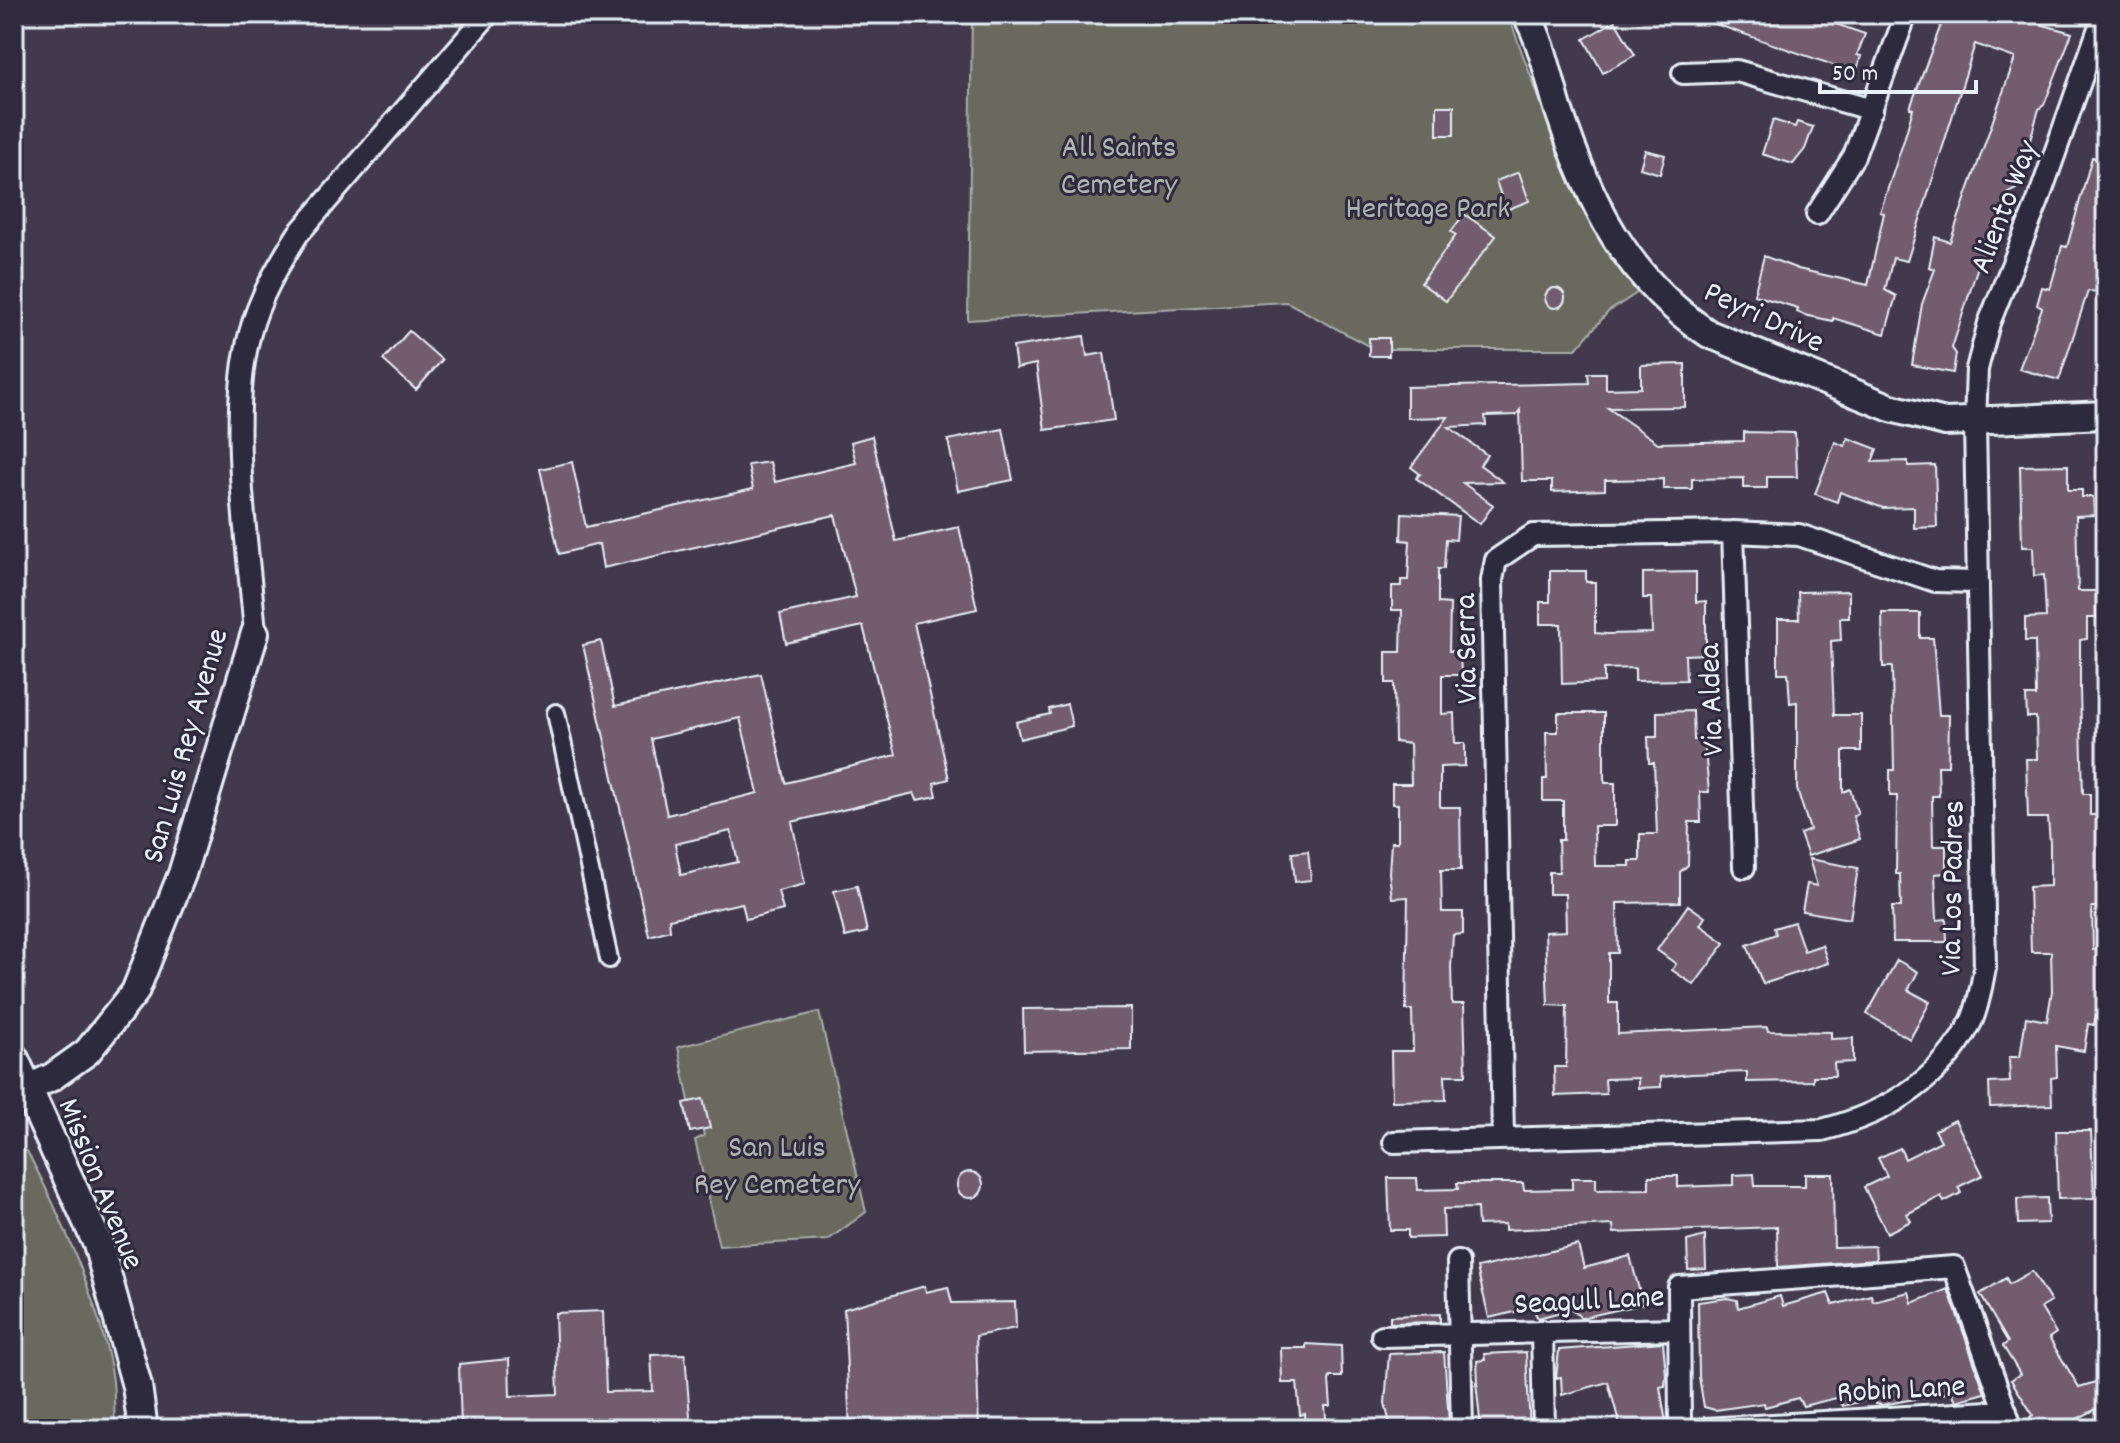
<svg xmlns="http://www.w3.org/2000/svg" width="2120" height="1443" viewBox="0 0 2120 1443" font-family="Dekko,sans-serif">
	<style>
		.green { fill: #696b5d; stroke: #a8aeaa; stroke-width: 2 }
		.building { fill: #735c70; stroke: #e8f1f8; stroke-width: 2; fill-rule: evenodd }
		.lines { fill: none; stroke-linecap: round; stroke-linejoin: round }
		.pedestrian-casing { stroke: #e8f1f8; stroke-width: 22 }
		.minor-casing { stroke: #e8f1f8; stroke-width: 26 }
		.tertiary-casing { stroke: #e8f1f8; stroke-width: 32 }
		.secondary-casing { stroke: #e8f1f8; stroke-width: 34 }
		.pedestrian { stroke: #2f2a3d; stroke-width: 16 }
		.minor { stroke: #2f2a3d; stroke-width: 20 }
		.tertiary { stroke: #2f2a3d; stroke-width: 26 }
		.secondary { stroke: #2f2a3d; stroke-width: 28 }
		.labels { text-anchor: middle; stroke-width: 6; stroke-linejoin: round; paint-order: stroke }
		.park-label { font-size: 32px; fill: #afb5b2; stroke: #2f2a3d }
		.street-label { font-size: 32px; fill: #e8f1f8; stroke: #2f2a3d }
	</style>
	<rect width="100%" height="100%" fill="#43394c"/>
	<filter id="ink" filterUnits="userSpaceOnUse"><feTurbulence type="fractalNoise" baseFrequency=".0125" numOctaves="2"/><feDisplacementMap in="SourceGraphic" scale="16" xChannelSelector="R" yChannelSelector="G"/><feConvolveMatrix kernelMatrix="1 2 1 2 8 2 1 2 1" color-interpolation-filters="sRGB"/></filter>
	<g filter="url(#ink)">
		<!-- green -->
		<path class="green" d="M972 14H1508C1543 110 1577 209 1637 293L1608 312 1576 349H1374L1287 302 968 320Z
			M819 1012 866 1212 828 1240 719 1246 695 1140 704 1136 699 1110 691 1111 678 1047Z
			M14 1147 27 1151C60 1213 100 1305 112 1374 115 1392 114 1411 115 1429H14Z"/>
		<!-- building -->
		<path class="building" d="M1696 14H1807L1865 34 1857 55 1861 56 1856 73 1695 17Z
			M1945 14H2021L2019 18 2072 33 2044 105 2039 109 2016 189 2008 193 1989 245 1985 244 1952 348 1956 354 1953 373 1912 365 1922 304 1935 269 1929 267 1935 237 1950 242 2015 58 1975 44 1907 261 1893 258 1885 290 1896 296 1885 334 1833 318V321L1804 315 1797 312 1798 308 1754 295 1764 256 1798 269 1868 285 1884 213 1880 212 1904 140 1913 109 1910 108Z
			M1615 21 1635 55 1603 73 1584 39Z
			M1437 106H1454V135H1437Z
			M1773 120 1795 127 1797 122 1813 127 1805 149 1793 164 1762 154Z
			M1645 150 1665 155 1660 174 1640 168Z
			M2092 157 2106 161V273L2100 292 2088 291 2059 380 2019 369 2042 308 2037 305 2042 287 2050 289 2062 246 2067 247Z
			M1519 172 1529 201 1506 210 1496 181Z
			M1464 214 1496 236 1446 301 1421 283 1456 235 1451 232Z
			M1545 298a10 10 0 1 1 20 0a10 10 0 1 1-20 0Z
			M409 331 442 360 416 390 383 360Z
			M1084 336 1087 356 1104 353 1114 420 1045 430 1036 364 1016 368 1013 347Z
			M1369 338H1389V356H1369Z
			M1685 364V407L1608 408 1658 443 1744 441V432L1795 433 1797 477H1767V488H1744V478L1692 479V489H1663V479L1605 480V490L1552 492V481H1522L1520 410 1516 415 1485 416 1486 425 1449 427 1487 455 1480 465 1503 482 1463 483 1493 505 1480 524 1416 478 1420 474 1411 467 1448 417 1407 418V387L1589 383 1588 373H1606V389L1641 388V365Z
			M1003 429 1013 480 958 491 948 440Z
			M872 436 896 541 959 527 977 609 914 623 949 779 934 783 937 796 917 800 914 793 792 822 805 884 778 891 783 910 746 919 742 903 669 919 670 930 649 936 583 645 601 641 615 706 761 674 786 783 896 755 863 626 786 643 780 614 856 597 835 515 603 568 599 544 559 554 540 469 572 462 586 527 753 489 748 465 770 462 775 482 856 463 851 442ZM740 718 758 793 667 815 651 739ZM731 831 738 862 681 875 675 844Z
			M1848 438 1877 449 1872 462 1908 461V466L1935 465 1937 527 1914 528V507L1883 508 1840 492 1837 502 1815 494 1835 442 1845 446Z
			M2068 465V490H2082V497H2093L2094 515 2076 516 2078 591H2096L2097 618H2087V639L2080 640V690L2083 794H2090V815H2099V891H2102V907H2092L2093 950 2104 949V977L2094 1025 2088 1024 2084 1051 2056 1046 2057 1077 2051 1078 2052 1105 1990 1107 1989 1083 2010 1082 2009 1057H2020L2026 1017 2047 1021 2052 991 2051 952H2031L2029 887 2050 886V843L2048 818H2028L2026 759H2037L2036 717H2027L2026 696H2036L2035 641H2025V618L2046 617 2044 575 2034 576 2033 547H2022L2020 466Z
			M1402 513 1458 516 1456 540 1446 539 1444 569H1438V603L1450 604 1449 651H1460L1461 675H1442V714L1454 713 1455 743H1465V766L1440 767V807H1460L1461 870H1441L1442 912H1463V934L1453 935 1451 967 1452 1004H1464L1466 1075H1445L1446 1100 1392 1101 1391 1051H1413L1412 1010H1406L1408 897 1392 898 1389 873 1391 842H1398V804H1392V784H1411L1410 744 1395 742 1394 683H1386V652H1401L1402 610H1392V586H1401V580H1408L1410 541 1401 540Z
			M1550 571H1586V582H1595V633L1607 634 1652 633 1651 598H1643V573L1696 572V602L1706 601V654L1685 655 1686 680 1635 681V668L1604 669V682L1562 684 1561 624H1540V602H1550Z
			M1849 591V618H1840L1841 640 1831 641 1834 715H1861V751H1843V792L1850 789 1858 814 1853 816 1860 839 1808 856 1800 834 1810 830 1797 789V702L1790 703 1788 673H1778V619H1799L1798 592Z
			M1882 613H1920V638H1933L1939 715H1949L1948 766H1938L1939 796H1932L1933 846H1946V873L1935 874 1937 920 1946 919 1947 942H1893L1892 907H1901L1900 874H1896L1897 796H1890V770H1894L1892 667H1883Z
			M1067 704 1072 726 1020 739 1016 722 1050 714 1049 709Z
			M1693 711 1694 740H1704L1709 792H1700L1701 822H1689L1688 865 1680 872V902L1617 903 1618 953H1609V1003H1618V1034L1767 1027 1768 1031 1831 1032V1039L1853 1038V1062L1834 1063 1835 1076H1813V1081L1747 1082V1072L1692 1074 1661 1077V1087L1638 1088V1078L1605 1079 1606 1094 1555 1096 1554 1067H1566L1567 1006 1548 1005 1545 932 1566 931 1565 894H1549V872H1559L1558 840H1563V801H1543V779H1547L1546 732H1558V713H1604V778L1605 783H1615V826H1594L1595 866H1630V861H1640V834H1657L1654 763H1649L1648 737H1657V712Z
			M1308 851 1311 880 1295 882 1292 853Z
			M1809 859 1858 868 1850 919 1802 911 1807 884 1817 886Z
			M857 886 867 932 845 937 834 891Z
			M1688 905 1705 917 1700 925 1725 943 1694 985 1672 970 1676 964 1657 950Z
			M1794 922 1804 951 1822 945 1828 963 1763 984 1747 945 1776 934 1774 928Z
			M1897 960 1918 972 1908 990 1930 1002 1910 1039 1867 1014Z
			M1131 1008V1049L1024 1051 1023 1009Z
			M703 1099 710 1128 690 1132 684 1103Z
			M1955 1120 1983 1175 1958 1187 1961 1193 1944 1202 1941 1196 1907 1214 1911 1221 1887 1233 1864 1187 1887 1176 1878 1158 1900 1148 1905 1159 1941 1141 1935 1130Z
			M2056 1131H2091L2094 1198 2058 1199Z
			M957 1185a13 13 0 1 1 26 0a13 13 0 1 1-26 0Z
			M1754 1174 1755 1186H1805V1174H1833L1834 1247 1875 1246 1876 1260 1778 1267 1777 1227 1614 1233 1613 1225 1505 1230V1224L1478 1225 1477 1208 1443 1209 1444 1237 1408 1238V1230H1390L1388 1178H1417L1418 1190 1458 1189 1457 1183H1523L1524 1190 1572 1189V1178H1596V1190L1649 1189V1176H1678V1187L1733 1185V1175Z
			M2047 1198 2048 1223 2018 1224 2017 1199Z
			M1705 1236 1706 1269 1688 1270 1687 1241Z
			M1578 1245 1584 1268 1630 1256 1643 1304 1581 1318 1572 1309 1538 1318 1532 1308 1489 1318 1477 1268Z
			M2032 1271 2051 1302 2041 1308 2056 1333 2049 1338 2079 1387 2106 1379V1404L2073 1421 2079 1429H2036L2030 1417 2033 1415 2011 1380 2020 1374 2003 1346 2008 1342 1980 1294 2006 1278 2009 1284Z
			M925 1286 926 1292 948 1287 952 1303 1015 1302 1016 1328 976 1336 979 1429H850L844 1309Z
			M1948 1289 1985 1393 1956 1401 1952 1392 1882 1405 1876 1404 1875 1398 1843 1406 1836 1398 1803 1406 1798 1398 1765 1407 1764 1403 1715 1410 1704 1407 1699 1377 1698 1302 1727 1298 1737 1300 1738 1308 1780 1296 1783 1306 1828 1293 1833 1305 1871 1295 1873 1301 1909 1292 1912 1303Z
			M603 1311 606 1392 653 1391 651 1355 685 1354 691 1429H461L459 1364 509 1359 510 1396 558 1394 555 1313Z
			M1440 1314V1322L1390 1323V1316Z
			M1663 1342 1666 1375 1665 1386 1660 1387 1667 1429H1621L1608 1382 1562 1395 1561 1377 1556 1378 1559 1350Z
			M1306 1344 1341 1346 1342 1377H1330L1329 1381 1331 1406H1325L1327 1429H1306L1305 1414 1300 1415 1297 1383H1282L1281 1348H1306Z
			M1444 1352 1449 1422 1421 1429H1391L1385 1403 1389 1354Z
			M1526 1352 1530 1429H1481L1476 1382 1478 1384 1477 1361 1485 1360 1484 1354Z"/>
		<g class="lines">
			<defs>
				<path id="pedestrian" d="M556 713 609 959"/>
				<path id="minor" d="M1683 73 1737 71 1872 110
					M1817 214 1854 156 1906 14
					M1733 532 1744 867
					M255 633C248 543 227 419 250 333 259 298 279 264 298 234L488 14
					M1503 1138 1492 580 1496 560 1533 535 1733 532 1799 535 1935 581 1978 582
					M1394 1142 1822 1130C1885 1114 1940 1081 1971 1022 1979 1006 1981 985 1985 968L1975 423 1977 369 1989 323 2038 201 2104 14
					M1458 1262 1462 1429
					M1542 1331 1544 1429
					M1382 1336 1678 1329
					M1680 1429 1679 1287 1954 1267 2012 1429
					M1705 1429 2006 1411"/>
				<path id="tertiary" d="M1526 14C1542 41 1549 78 1558 108 1588 200 1626 279 1709 334L1891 408 1945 422 2106 415
					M27 1089 52 1077 87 1052 135 992 182 874 255 633"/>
				<path id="secondary" d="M14 1059 98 1244 137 1386 143 1429"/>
			</defs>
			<!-- pedestrian casing -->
			<use href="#pedestrian" class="pedestrian-casing"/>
			<!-- minor casing -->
			<use href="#minor" class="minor-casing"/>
			<!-- tertiary casing -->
			<use href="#tertiary" class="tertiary-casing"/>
			<!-- secondary casing -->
			<use href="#secondary" class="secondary-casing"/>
			<!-- pedestrian -->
			<use href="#pedestrian" class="pedestrian"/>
			<!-- minor -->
			<use href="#minor" class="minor"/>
			<!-- tertiary -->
			<use href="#tertiary" class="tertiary"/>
			<!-- secondary -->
			<use href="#secondary" class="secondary"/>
		</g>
	</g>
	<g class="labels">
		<!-- park labels -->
		<g class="park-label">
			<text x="1119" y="156">All Saints<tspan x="1119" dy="37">Cemetery</tspan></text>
			<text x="1428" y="217">Heritage Park</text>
			<text x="777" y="1156">San Luis<tspan x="777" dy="37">Rey Cemetery</tspan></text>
		</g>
		<!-- street labels -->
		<g class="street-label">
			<text transform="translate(2002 206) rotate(-69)" y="11">Aliento Way</text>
			<text transform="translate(1765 315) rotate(25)" y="11">Peyri Drive</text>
			<text transform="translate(1464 649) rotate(-91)" y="11">Via Serra</text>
			<text transform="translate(1709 700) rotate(-92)" y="11">Via Aldea</text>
			<text transform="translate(183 745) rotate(-74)" y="11">San Luis Rey Avenue</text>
			<text transform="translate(1950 888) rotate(-89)" y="11">Via Los Padres</text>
			<text transform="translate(103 1183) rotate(68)" y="11">Mission Avenue</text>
			<text transform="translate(1589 1298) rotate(-3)" y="11">Seagull Lane</text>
			<text transform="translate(1901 1387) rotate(-3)" y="11">Robin Lane</text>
		</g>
	</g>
	<!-- margin -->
	<rect width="2120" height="1443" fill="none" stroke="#2f2a3d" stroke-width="48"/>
	<rect x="24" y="24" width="2072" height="1395" fill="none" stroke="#e8f1f8" stroke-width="3" filter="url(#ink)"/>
	<!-- scale -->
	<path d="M1820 80v12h156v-12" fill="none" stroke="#e8f1f8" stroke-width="4"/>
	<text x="1832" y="80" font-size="24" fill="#e8f1f8" stroke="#2f2a3d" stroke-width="6" paint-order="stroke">50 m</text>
</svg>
